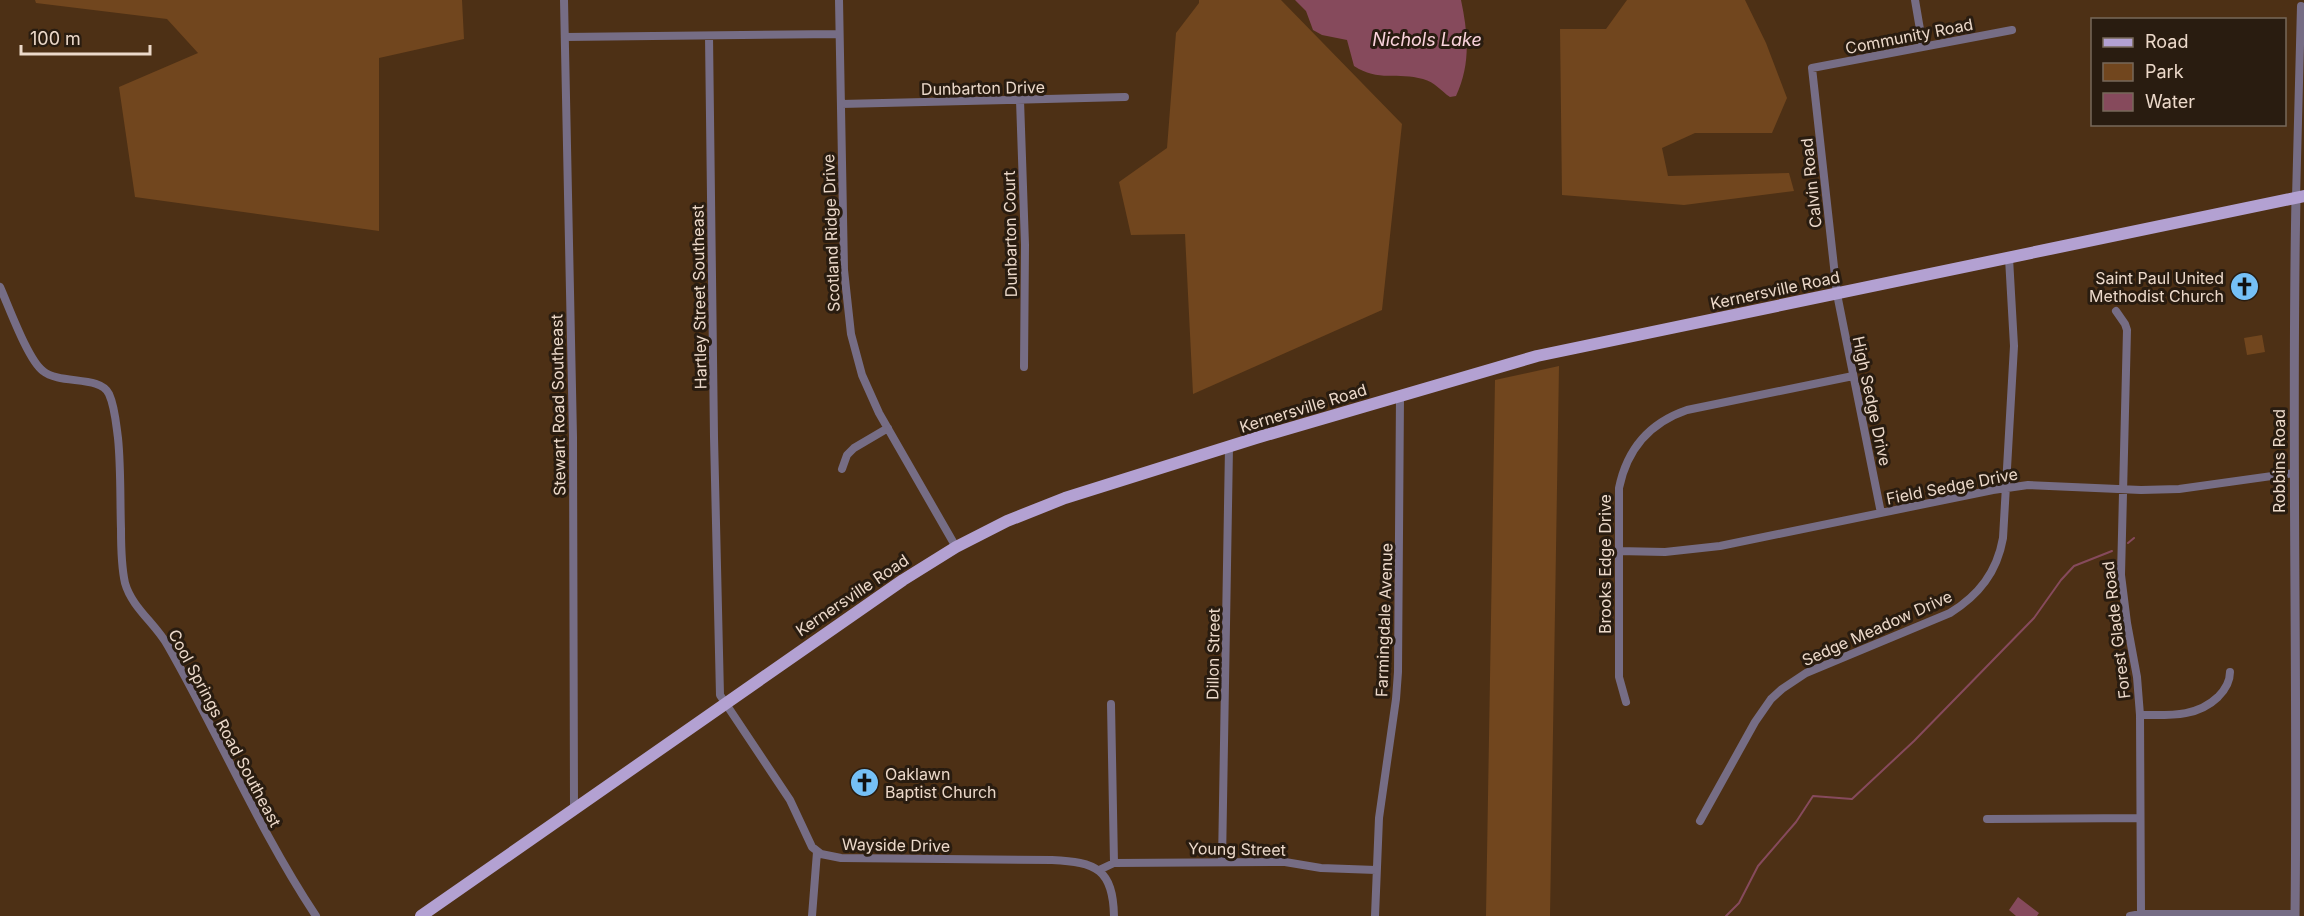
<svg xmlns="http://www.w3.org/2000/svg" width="2304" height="916" viewBox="0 0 2304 916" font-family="Inter,sans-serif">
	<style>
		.green { fill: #71461e }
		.water { fill: #864a5c }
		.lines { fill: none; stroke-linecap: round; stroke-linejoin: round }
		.stream { stroke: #864a5c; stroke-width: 2 }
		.minor { stroke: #766d85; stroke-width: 8 }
		.tertiary { stroke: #766d85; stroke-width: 9 }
		.primary { stroke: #b3a1d2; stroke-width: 12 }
		.labels { text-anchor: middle; stroke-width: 6; stroke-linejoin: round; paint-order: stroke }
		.street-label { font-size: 16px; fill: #ecd9ca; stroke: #291c10 }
		.poi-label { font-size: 16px; fill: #ecd9ca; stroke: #291c10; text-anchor: end }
		.water-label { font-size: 18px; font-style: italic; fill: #fad3dc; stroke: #291c10 }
	</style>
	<rect width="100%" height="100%" fill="#4d3015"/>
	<!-- green -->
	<path class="green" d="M35 0H462L464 39 379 58V231L135 197 119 87 198 53 167 19 36 3Z
		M1199 0H1281L1402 124 1382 310 1193 394 1185 234 1131 235 1119 182 1167 148 1176 33 1199 3Z
		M1627 0H1745L1766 43 1787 98 1772 133H1695L1662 148 1668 176 1789 173 1794 191 1684 205 1562 195 1560 29H1606Z
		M2262 335 2265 352 2247 355 2244 338Z
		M1559 366 1550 916H1486L1495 380Z"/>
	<!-- water -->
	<path class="water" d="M1295 0H1461C1468 33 1471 64 1456 96L1450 97C1441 91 1435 82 1423 79 1398 72 1378 82 1354 66L1347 40 1322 35 1313 30 1306 11Z
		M2018 897 2039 913 2037 916H2016L2009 910Z"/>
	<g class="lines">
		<!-- stream -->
		<path class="stream" d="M2128 543 2134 538
			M1726 916 1739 903 1758 866 1796 822 1813 796 1852 799 1914 741 2034 618 2061 580 2074 566 2112 551"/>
		<!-- minor -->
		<path class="minor" d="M564 0 573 437 574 809
			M839 0 844 270 851 334 862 375 879 413 956 547
			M1915 0 1923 47
			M709 36 714 437 720 695 790 800 812 847 821 854 841 858 1052 860C1096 862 1113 869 1114 916
			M565 37 839 34
			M1020 100 1025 245 1024 367
			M841 104 1125 97
			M2296 198 2301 6
			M0 287C9 307 28 360 43 371 60 385 100 375 109 394 115 407 116 424 118 438 121 468 120 499 121 529 121 547 121 565 125 583 132 608 156 624 168 646 219 735 259 830 316 916
			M2116 311 2125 324 2127 330 2121 575 2127 623 2137 677 2140 715 2141 914
			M842 469 847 455 854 448 888 428
			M1881 513 1837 294 1812 68 2012 30
			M1618 551 1665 552 1720 546 1993 490 2028 485 2141 490 2179 489 2294 473
			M1626 702 1619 677V488C1627 449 1649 423 1687 410L1853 376
			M1111 704 1114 863
			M2140 715C2168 715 2196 718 2218 697 2225 690 2230 682 2230 672
			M1987 819 2140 818
			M1700 821 1755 722 1771 699 1782 689 1806 673 1950 613C1979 595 1997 572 2003 538L2014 346 2009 258
			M1222 862 1229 447
			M1099 870 1114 863 1285 862 1321 868 1376 870
			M812 916 817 852
			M1375 916 1379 818 1396 699 1398 672 1400 396
			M2130 916 2141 914H2295"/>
		<!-- tertiary -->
		<path class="tertiary" d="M2295 916C2298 677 2291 437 2296 198"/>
		<!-- primary -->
		<path class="primary" d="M421 916 903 580 956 547 1007 521 1065 498 1256 438 1537 356 2304 196"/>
	</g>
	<!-- icons -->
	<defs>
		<symbol id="church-disc" viewBox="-11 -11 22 22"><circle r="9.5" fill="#75c0f6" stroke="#291c10"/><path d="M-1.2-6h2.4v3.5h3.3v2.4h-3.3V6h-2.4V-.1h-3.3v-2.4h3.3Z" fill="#111"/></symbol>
	</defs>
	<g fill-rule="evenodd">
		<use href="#church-disc" x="2228" y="270" width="33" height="33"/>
		<use href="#church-disc" x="848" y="766" width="33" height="33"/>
	</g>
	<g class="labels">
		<!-- street labels -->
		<g class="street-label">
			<text transform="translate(1909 36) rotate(-11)" y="6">Community Road</text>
			<text transform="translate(983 88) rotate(-1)" y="6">Dunbarton Drive</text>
			<text transform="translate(1811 183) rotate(-96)" y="6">Calvin Road</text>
			<text transform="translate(831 233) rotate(-92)" y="6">Scotland Ridge Drive</text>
			<text transform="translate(1010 234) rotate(-91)" y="6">Dunbarton Court</text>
			<text transform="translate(1775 290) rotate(-12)" y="6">Kernersville Road</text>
			<text transform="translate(699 297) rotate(-91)" y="6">Hartley Street Southeast</text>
			<text transform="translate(1872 401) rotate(78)" y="6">High Sedge Drive</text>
			<text transform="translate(558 405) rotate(-91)" y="6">Stewart Road Southeast</text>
			<text transform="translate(1303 408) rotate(-17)" y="6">Kernersville Road</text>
			<text transform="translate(2279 461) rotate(-90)" y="6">Robbins Road</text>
			<text transform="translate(1952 486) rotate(-11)" y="6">Field Sedge Drive</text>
			<text transform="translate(1605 564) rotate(-90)" y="6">Brooks Edge Drive</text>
			<text transform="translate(852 595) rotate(-34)" y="6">Kernersville Road</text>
			<text transform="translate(1384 620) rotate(-88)" y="6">Farmingdale Avenue</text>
			<text transform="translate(1877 628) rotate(-24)" y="6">Sedge Meadow Drive</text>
			<text transform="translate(2116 630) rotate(-97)" y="6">Forest Glade Road</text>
			<text transform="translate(1213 654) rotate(-89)" y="6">Dillon Street</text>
			<text transform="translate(225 728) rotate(62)" y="6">Cool Springs Road Southeast</text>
			<text transform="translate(896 845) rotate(1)" y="6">Wayside Drive</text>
			<text transform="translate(1237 849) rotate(1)" y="6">Young Street</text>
		</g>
		<!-- poi labels -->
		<g class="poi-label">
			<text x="2224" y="284">Saint Paul United<tspan x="2224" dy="18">Methodist Church</tspan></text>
			<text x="885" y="780" text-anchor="start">Oaklawn<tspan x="885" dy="18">Baptist Church</tspan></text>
		</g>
		<!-- water labels -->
		<g class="water-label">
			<text x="1427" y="46">Nichols Lake</text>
		</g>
	</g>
	<!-- legend -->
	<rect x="2091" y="18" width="195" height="108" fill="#291c10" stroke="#77685a" stroke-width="1.5"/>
	<rect x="2103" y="38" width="30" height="9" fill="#b3a1d2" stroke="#77685a" stroke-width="1.5"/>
	<text x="2145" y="48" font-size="18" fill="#ecd9ca">Road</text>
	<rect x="2103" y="63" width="30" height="18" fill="#71461e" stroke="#77685a" stroke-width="1.5"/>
	<text x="2145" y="78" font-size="18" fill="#ecd9ca">Park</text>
	<rect x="2103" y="93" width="30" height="18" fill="#864a5c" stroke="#77685a" stroke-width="1.5"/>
	<text x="2145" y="108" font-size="18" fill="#ecd9ca">Water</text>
	<!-- scale -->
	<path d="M21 45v9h129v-9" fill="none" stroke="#ecd9ca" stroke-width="3"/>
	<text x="30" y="45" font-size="18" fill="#ecd9ca" stroke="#291c10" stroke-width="4.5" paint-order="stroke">100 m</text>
</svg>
